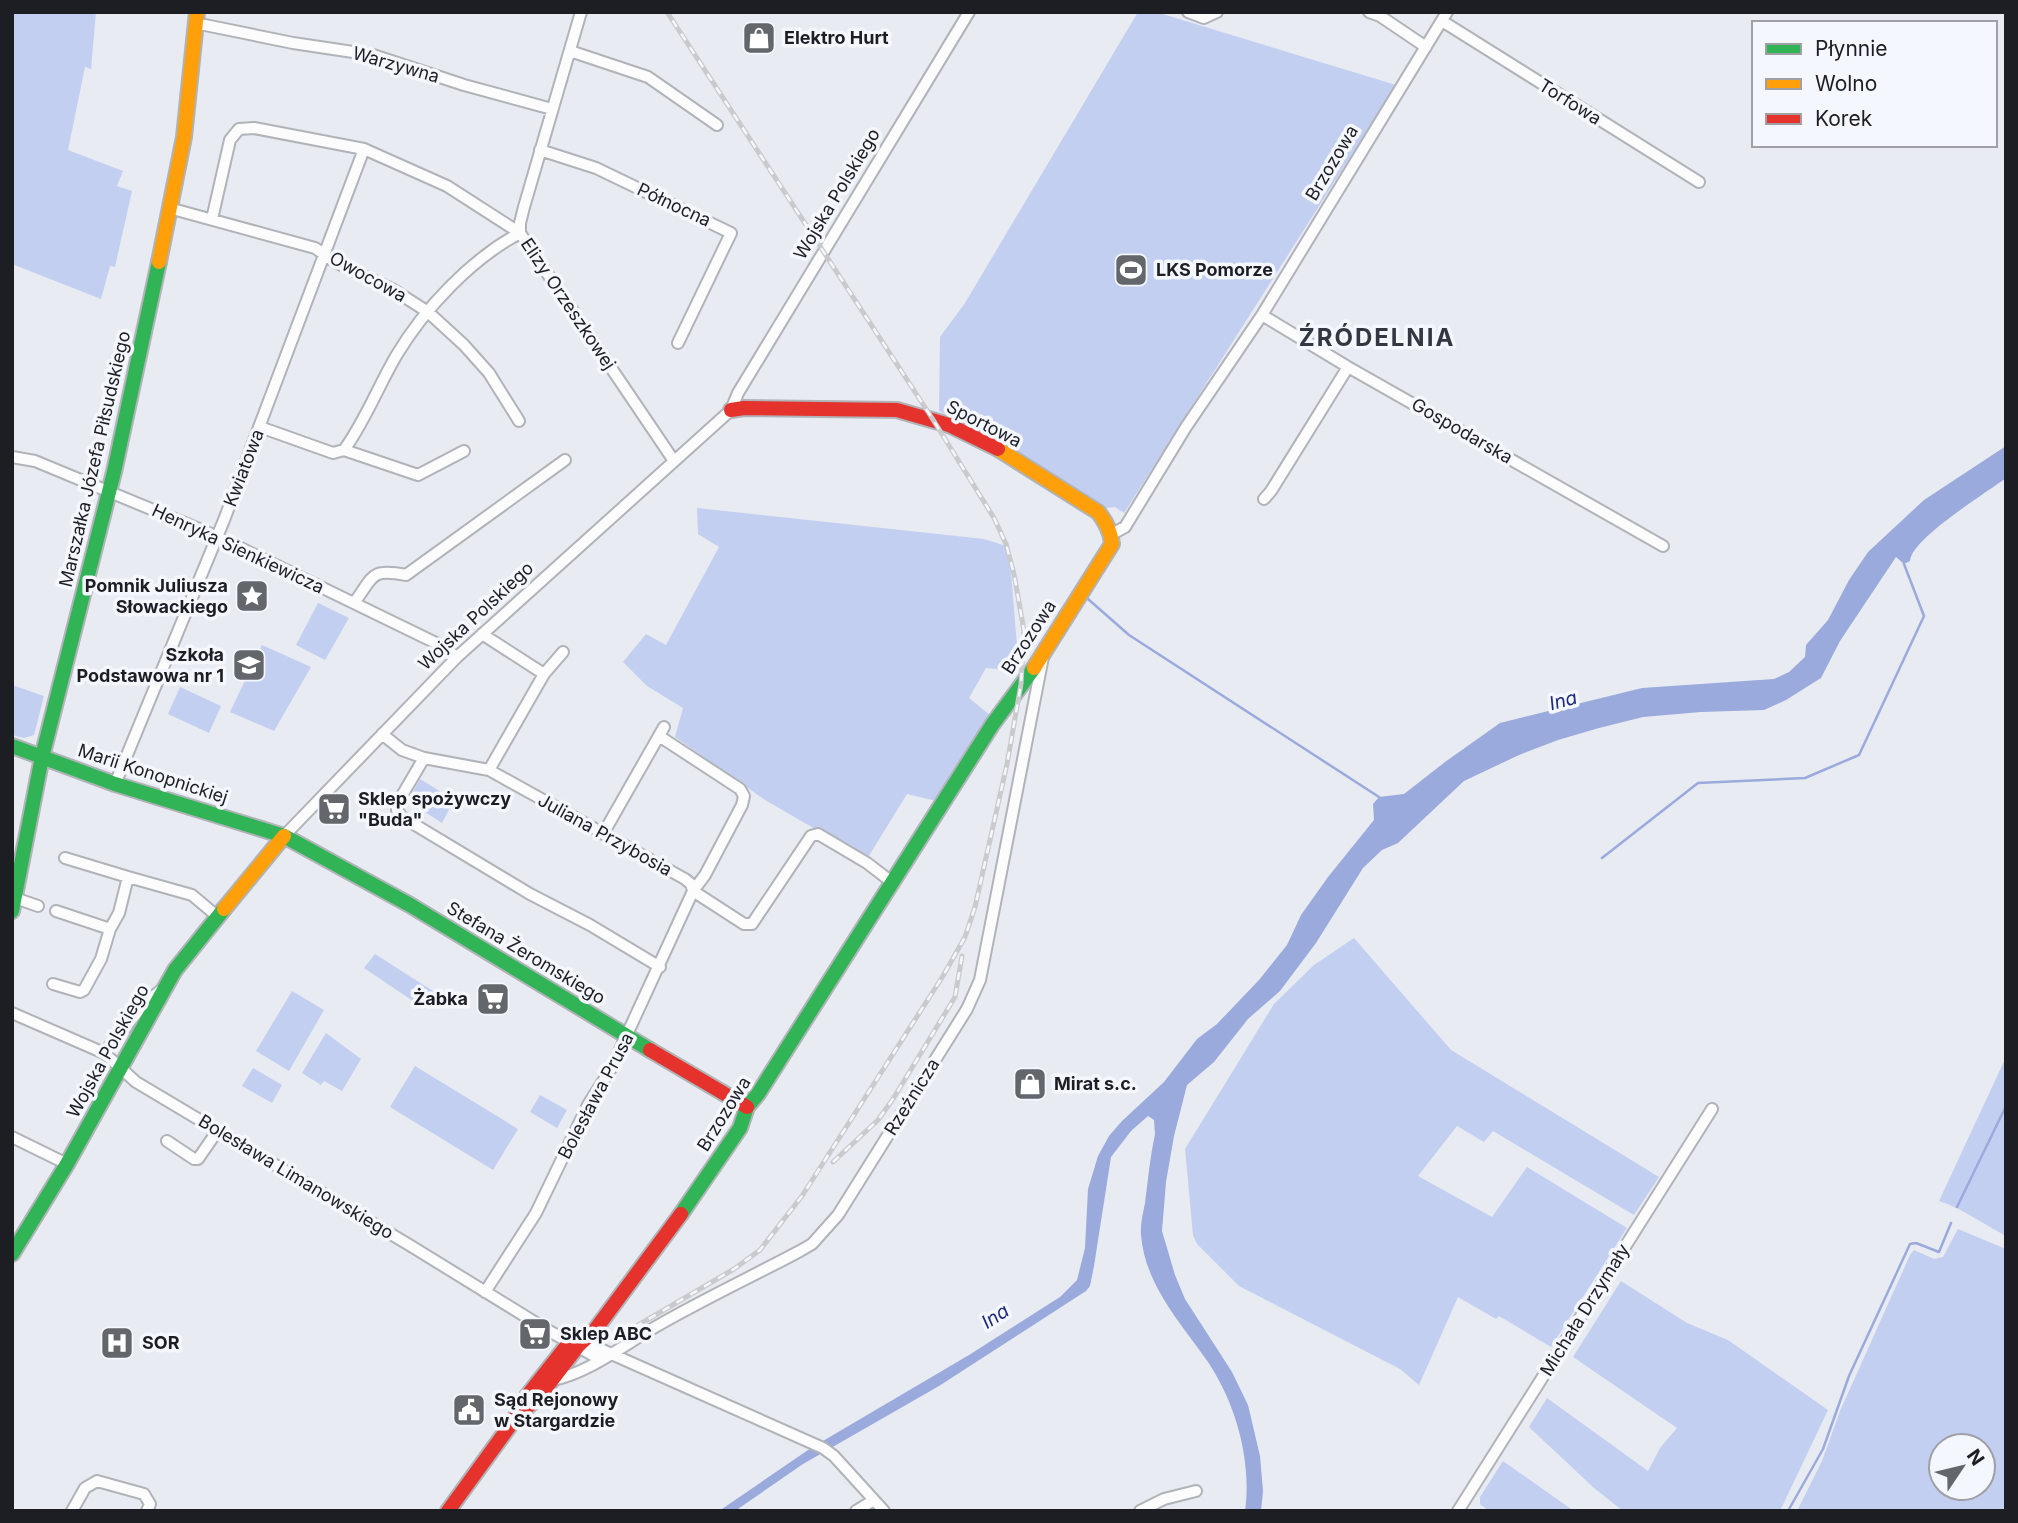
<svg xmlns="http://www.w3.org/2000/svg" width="2018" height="1523" viewBox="0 0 2018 1523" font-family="Inter,sans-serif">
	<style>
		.green { fill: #c3cff1; fill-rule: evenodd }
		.water { fill: #9aaadc }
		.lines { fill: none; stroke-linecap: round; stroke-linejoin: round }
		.stream { stroke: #9aaadc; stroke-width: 2.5 }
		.street-casing { stroke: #b0b3b8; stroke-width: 14 }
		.fast-casing { stroke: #b0b3b8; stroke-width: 18 }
		.slow-casing { stroke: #b0b3b8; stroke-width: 18 }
		.jam-casing { stroke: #b0b3b8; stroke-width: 18 }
		.street { stroke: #fcfcfd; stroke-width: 10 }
		.fast { stroke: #30b455; stroke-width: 14 }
		.slow { stroke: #ff9f0a; stroke-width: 14 }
		.jam { stroke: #e5322d; stroke-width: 14 }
		.rail-casing { stroke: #c9cacc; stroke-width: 5 }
		.rail { stroke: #f4f7fe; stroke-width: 2.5; stroke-dasharray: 8; stroke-linecap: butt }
		.labels { text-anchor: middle; stroke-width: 7; stroke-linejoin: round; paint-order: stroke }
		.poi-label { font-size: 18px; font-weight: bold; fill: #1c1e23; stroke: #f4f7fe; text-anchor: start }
		.street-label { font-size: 18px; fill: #1c1e23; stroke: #f4f7fe }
		.water-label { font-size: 19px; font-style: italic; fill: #1d2a7a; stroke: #f4f7fe }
		.district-label { font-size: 24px; font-weight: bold; letter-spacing: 2px; fill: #333741; stroke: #f4f7fe }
	</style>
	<rect width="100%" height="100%" fill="#e8ebf2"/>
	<!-- green -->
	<path class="green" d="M12 12H96L91 69 85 67 68 150 123 171 117 186 132 191 115 267 110 266 101 299 12 264Z
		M1138 12H1156L1396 85 1124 513 1115 507 1107 508 1002 442 1000 430 994 422 966 424 939 411 940 337 965 303Z
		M697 508 984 539 1009 547 1019 671 986 668 969 698 990 715 941 802 907 794 867 859 765 800 675 737 683 708 647 686 623 662 646 634 666 645 719 547 698 534Z
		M318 603 349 618 325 660 296 645Z
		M262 645 311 667 274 731 230 712Z
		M12 685 44 696 34 735 24 738 12 735Z
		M180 687 221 706 209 733 168 714Z
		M420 779 454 800 442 823 408 801Z
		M1354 938 1451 1050 1659 1177 1634 1215 1493 1131 1484 1142 1457 1126 1418 1176 1492 1217 1527 1167 1627 1228 1551 1347 1499 1316 1496 1319 1458 1297 1419 1385 1400 1369 1239 1286 1197 1244 1193 1235 1185 1149 1274 1004 1314 965Z
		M375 954 436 993 425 1009 364 968Z
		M292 991 324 1010 289 1071 256 1051Z
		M326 1033 361 1059 342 1091 324 1081 321 1085 302 1073Z
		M2006 1057V1236C1983 1224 1962 1208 1939 1201Z
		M415 1066 518 1129 493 1170 390 1107Z
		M253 1068 282 1085 272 1103 242 1086Z
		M540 1095 567 1110 557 1128 530 1112Z
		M1958 1229 2006 1249V1511H1797L1822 1461 1840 1411 1910 1255 1914 1250 1934 1259 1943 1257ZM1941 1446H1983V1488H1941Z
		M1621 1281 1687 1323 1728 1340 1828 1410 1780 1511H1623L1594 1488 1529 1427 1547 1398 1648 1471 1660 1448 1677 1428 1573 1357Z
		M1503 1461 1574 1511H1489L1480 1504V1497Z"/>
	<!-- water -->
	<path class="water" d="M2006 446V478C1986 493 1911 539 1910 561L1904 564 1896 557 1840 641 1821 678 1786 700 1764 710 1701 712 1643 717 1599 728 1558 740 1519 755 1464 781 1398 843 1382 850 1363 868 1316 943 1280 991 1248 1019 1214 1062 1187 1085 1174 1136 1166 1182 1162 1231 1175 1275 1185 1299 1232 1372 1248 1405 1260 1456 1263 1491 1261 1511H1245C1252 1461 1236 1404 1208 1362 1181 1323 1145 1285 1141 1235 1140 1225 1143 1213 1145 1203 1148 1180 1150 1157 1155 1134L1154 1120 1148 1116 1131 1131 1111 1157 1094 1266 1090 1286 1086 1291 939 1386 803 1464 735 1511H719L811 1448 969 1355 1060 1297 1077 1280 1085 1248 1088 1189 1098 1156 1109 1136 1122 1121 1164 1082 1197 1039 1217 1024 1259 980 1287 945 1301 915 1328 877 1374 820 1373 804 1379 797 1404 794 1445 762 1500 723 1642 688 1774 679 1789 672 1805 657 1806 645 1828 620 1849 580 1868 552 1924 500Z"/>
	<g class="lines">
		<!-- stream -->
		<path class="stream" d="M1088 599 1129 635 1379 797
			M1602 858 1698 783 1805 778 1859 755 1924 616 1904 564
			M1957 1207 2006 1106
			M1788 1511 1823 1449 1849 1376 1910 1244 1916 1243 1939 1252 1951 1223"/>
		<defs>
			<path id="street" d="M581 12 524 207 520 223V233L674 461
				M1188 12 1204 18 1217 12
				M1369 12 1380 16 1426 47
				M1442 21 1699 182
				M196 25H205L293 43 373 55 464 85 552 109
				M570 51 648 77 717 125
				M540 150 596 168 731 233 678 343
				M169 208 315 248 337 263 392 289 428 312 464 345 489 373 519 421
				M212 219 230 140 239 129 254 128 364 149 447 186 520 233
				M1262 315 1348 367 1663 546
				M260 427 333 453 344 450 418 475 464 451
				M344 450C365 421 378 387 396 356 424 309 471 259 520 233
				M12 457 35 461 216 536 440 645 457 657
				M1264 499 1271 491 1348 367
				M1112 534 1125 527 1186 427 1262 315 1447 12
				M354 603C374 576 370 568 406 575L565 460
				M482 634 544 674
				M382 734 402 750 424 758 489 770 685 879 691 884 693 891 744 924H752L811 836 818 834 867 863 893 883
				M424 758 397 804V810L402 817 530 894 590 925 660 967
				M489 770 544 674 563 652
				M115 784 224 520 364 149
				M603 834 664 727
				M284 836 457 657 731 410 738 393 969 12
				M128 877 192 895 217 916
				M15 898 38 906
				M56 911 110 929
				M53 984 80 992 84 990 101 959 110 929 119 913 128 877 65 858
				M12 1013 104 1053 136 1082 411 1246 549 1331 600 1359
				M104 1053 145 1003 160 991
				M12 1137 67 1164
				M167 1141 194 1159H198L218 1130
				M485 1292 536 1213 588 1105 612 1067 693 891 705 875 742 805 744 796 740 789 659 736
				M579 1345 589 1344 823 1448 834 1456 884 1511
				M553 1380C589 1373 625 1344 657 1326 704 1299 753 1276 800 1251L812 1244 838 1215 967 1009 980 980 1043 657
				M72 1511 85 1488 97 1481 144 1494 150 1504 147 1511
				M856 1511 874 1500
				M1140 1511 1164 1499 1196 1491
				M1458 1511 1712 1109"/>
			<path id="fast" d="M12 746 115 784 284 836 410 905 650 1050
				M12 911 42 757 114 472 159 262
				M681 1214 740 1128 747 1107 758 1094 992 725 1034 668
				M12 1254 67 1164 175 970 224 909"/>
			<path id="slow" d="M159 262 184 137 197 12
				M998 449 1098 512C1106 522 1111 531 1112 544L1034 668
				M224 909 284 836"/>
			<path id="jam" d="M731 410 744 408 897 410 949 425 998 449
				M650 1050 747 1107
				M514 1420 542 1393 578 1346 595 1330 681 1214
				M448 1511 514 1420 527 1396 572 1339"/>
		</defs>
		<!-- street casing -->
		<use href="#street" class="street-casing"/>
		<!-- fast casing -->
		<use href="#fast" class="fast-casing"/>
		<!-- slow casing -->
		<use href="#slow" class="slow-casing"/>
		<!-- jam casing -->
		<use href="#jam" class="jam-casing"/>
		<!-- street -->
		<use href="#street" class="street"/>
		<!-- fast -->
		<use href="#fast" class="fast"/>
		<!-- slow -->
		<use href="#slow" class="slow"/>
		<!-- jam -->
		<use href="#jam" class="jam"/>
		<defs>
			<path id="rail" d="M833 1162 878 1120 893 1099 955 997 962 956
				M635 1327 734 1269 760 1250 802 1196 943 976 965 937 975 907 1007 764 1021 684 1024 631 1014 574 1006 544 994 518 932 418 667 12"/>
		</defs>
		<!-- rail casing -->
		<use href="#rail" class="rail-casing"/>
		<!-- rail -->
		<use href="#rail" class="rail"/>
	</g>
	<!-- icons -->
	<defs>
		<symbol id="shop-square" viewBox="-11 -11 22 22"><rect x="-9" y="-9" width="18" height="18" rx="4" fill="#63666b" stroke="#f4f7fe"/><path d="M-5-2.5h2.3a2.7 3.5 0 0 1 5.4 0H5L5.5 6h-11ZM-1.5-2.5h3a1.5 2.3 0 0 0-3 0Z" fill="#fff"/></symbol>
		<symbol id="stadium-square" viewBox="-11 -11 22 22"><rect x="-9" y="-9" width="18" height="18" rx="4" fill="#63666b" stroke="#f4f7fe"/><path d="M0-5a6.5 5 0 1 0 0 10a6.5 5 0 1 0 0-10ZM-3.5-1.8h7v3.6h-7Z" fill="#fff"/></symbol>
		<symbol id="sight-square" viewBox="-11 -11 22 22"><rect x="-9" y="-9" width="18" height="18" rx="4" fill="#63666b" stroke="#f4f7fe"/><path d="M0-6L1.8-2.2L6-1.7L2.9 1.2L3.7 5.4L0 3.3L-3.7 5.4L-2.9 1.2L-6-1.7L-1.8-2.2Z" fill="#fff"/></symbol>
		<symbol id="school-square" viewBox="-11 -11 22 22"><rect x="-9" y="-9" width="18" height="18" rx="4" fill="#63666b" stroke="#f4f7fe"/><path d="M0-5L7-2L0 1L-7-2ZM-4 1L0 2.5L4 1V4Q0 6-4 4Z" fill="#fff"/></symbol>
		<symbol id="supermarket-square" viewBox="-11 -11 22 22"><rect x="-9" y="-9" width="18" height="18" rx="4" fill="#63666b" stroke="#f4f7fe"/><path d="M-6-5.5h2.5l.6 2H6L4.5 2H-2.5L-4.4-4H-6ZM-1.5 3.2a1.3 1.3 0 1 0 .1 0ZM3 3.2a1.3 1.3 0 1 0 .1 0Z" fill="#fff"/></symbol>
		<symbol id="hospital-square" viewBox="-11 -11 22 22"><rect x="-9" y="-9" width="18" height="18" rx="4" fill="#63666b" stroke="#f4f7fe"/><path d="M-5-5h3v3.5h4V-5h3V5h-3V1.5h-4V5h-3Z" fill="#fff"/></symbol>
		<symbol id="civic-square" viewBox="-11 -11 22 22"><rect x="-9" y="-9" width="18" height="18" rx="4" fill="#63666b" stroke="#f4f7fe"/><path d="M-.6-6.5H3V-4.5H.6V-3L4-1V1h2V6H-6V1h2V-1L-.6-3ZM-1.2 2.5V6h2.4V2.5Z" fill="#fff"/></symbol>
	</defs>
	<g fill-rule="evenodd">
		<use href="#shop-square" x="740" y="19" width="38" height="38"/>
		<use href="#stadium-square" x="1112" y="251" width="38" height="38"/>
		<use href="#sight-square" x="233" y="577" width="38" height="38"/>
		<use href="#school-square" x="230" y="646" width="38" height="38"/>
		<use href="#supermarket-square" x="315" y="790" width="38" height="38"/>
		<use href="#supermarket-square" x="474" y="980" width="38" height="38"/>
		<use href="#shop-square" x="1011" y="1065" width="38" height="38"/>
		<use href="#supermarket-square" x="516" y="1315" width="38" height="38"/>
		<use href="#hospital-square" x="98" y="1324" width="38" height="38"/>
		<use href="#civic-square" x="450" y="1391" width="38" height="38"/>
	</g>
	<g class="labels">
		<!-- poi labels -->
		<g class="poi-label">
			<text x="784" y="44">Elektro Hurt</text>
			<text x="1156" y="276">LKS Pomorze</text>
			<text x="228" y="592" text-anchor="end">Pomnik Juliusza<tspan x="228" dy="21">Słowackiego</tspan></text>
			<text x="224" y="661" text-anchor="end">Szkoła<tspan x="224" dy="21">Podstawowa nr 1</tspan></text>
			<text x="358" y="805">Sklep spożywczy<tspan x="358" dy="21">"Buda"</tspan></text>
			<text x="468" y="1005" text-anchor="end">Żabka</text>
			<text x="1054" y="1090">Mirat s.c.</text>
			<text x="560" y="1340">Sklep ABC</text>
			<text x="142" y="1349">SOR</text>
			<text x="494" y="1406">Sąd Rejonowy<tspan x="494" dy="21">w Stargardzie</tspan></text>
		</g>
		<!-- street labels -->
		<g class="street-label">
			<text transform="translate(396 65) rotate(16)" y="6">Warzywna</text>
			<text transform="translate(1570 102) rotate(32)" y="6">Torfowa</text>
			<text transform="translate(1332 163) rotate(-59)" y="6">Brzozowa</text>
			<text transform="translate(837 194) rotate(-59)" y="6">Wojska Polskiego</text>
			<text transform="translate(674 205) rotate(25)" y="6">Północna</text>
			<text transform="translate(368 277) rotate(29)" y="6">Owocowa</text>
			<text transform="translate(568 304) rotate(56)" y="6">Elizy Orzeszkowej</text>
			<text transform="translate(984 424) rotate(27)" y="6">Sportowa</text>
			<text transform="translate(1462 431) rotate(30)" y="6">Gospodarska</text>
			<text transform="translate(95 459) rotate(-77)" y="6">Marszałka Józefa Piłsudskiego</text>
			<text transform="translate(244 468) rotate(-69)" y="6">Kwiatowa</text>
			<text transform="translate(238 549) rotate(25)" y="6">Henryka Sienkiewicza</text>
			<text transform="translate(476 616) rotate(-43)" y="6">Wojska Polskiego</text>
			<text transform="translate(1029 637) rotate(-57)" y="6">Brzozowa</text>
			<text transform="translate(153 774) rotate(18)" y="6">Marii Konopnickiej</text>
			<text transform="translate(605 835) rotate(29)" y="6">Juliana Przybosia</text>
			<text transform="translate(526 953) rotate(31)" y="6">Stefana Żeromskiego</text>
			<text transform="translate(108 1051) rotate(-61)" y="6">Wojska Polskiego</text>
			<text transform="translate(596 1096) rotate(-62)" y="6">Bolesława Prusa</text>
			<text transform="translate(912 1097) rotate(-58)" y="6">Rzeźnicza</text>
			<text transform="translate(724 1114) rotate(-58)" y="6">Brzozowa</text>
			<text transform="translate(296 1177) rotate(31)" y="6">Bolesława Limanowskiego</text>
			<text transform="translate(1585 1310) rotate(-58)" y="6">Michała Drzymały</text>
		</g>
		<!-- water labels -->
		<g class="water-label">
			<text transform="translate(1563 700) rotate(-15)" y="7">Ina</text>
			<text transform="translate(995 1316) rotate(-33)" y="7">Ina</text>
		</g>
		<!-- district labels -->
		<g class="district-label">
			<text x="1377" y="346">ŹRÓDELNIA</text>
		</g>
	</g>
	<!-- border -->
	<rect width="2018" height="1523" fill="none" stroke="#1c1e23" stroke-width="28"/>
	<!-- legend -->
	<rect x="1752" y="21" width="245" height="126" fill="#f4f7fe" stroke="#9ea0a6" stroke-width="2"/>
	<rect x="1766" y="44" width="35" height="10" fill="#30b455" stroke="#9ea0a6" stroke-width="2"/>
	<text x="1815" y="56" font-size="21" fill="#1c1e23">Płynnie</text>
	<rect x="1766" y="79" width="35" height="10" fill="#ff9f0a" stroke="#9ea0a6" stroke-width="2"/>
	<text x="1815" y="91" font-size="21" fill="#1c1e23">Wolno</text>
	<rect x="1766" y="114" width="35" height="10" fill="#e5322d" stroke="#9ea0a6" stroke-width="2"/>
	<text x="1815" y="126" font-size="21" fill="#1c1e23">Korek</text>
	<!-- north arrow -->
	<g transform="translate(1962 1467) rotate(55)"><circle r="33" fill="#f4f7fe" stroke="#9ea0a6" stroke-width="2"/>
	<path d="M0-5L12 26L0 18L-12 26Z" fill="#63666b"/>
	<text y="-10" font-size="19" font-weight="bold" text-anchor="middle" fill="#1c1e23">N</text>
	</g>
</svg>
